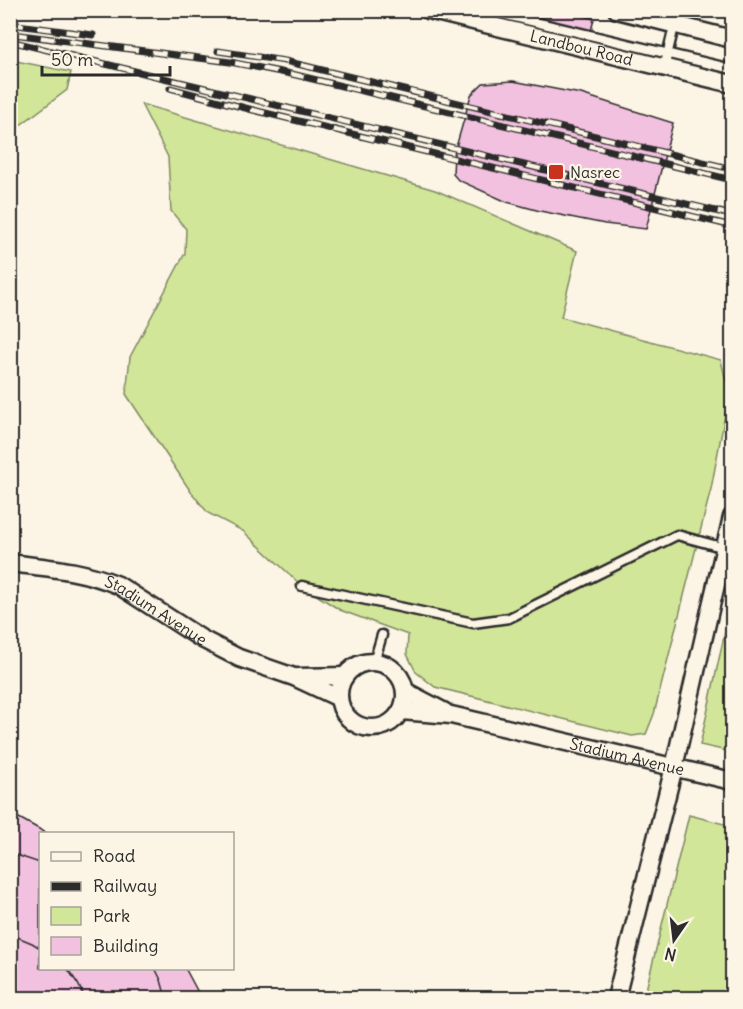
<svg xmlns="http://www.w3.org/2000/svg" width="743" height="1009" viewBox="0 0 743 1009" font-family="Delius,sans-serif">
	<style>
		.green { fill: #d2e69a; stroke: #7e8862; stroke-width: 1.5 }
		.building { fill: #f3c1e0; stroke: #2b2b2b; stroke-width: 1.5 }
		.lines { fill: none; stroke-linecap: round; stroke-linejoin: round }
		.lane-casing { stroke: #2b2b2b; stroke-width: 13 }
		.street-casing { stroke: #2b2b2b; stroke-width: 21 }
		.lane { stroke: #fcf5e5; stroke-width: 8 }
		.street { stroke: #fcf5e5; stroke-width: 16 }
		.rail-casing { stroke: #2b2b2b; stroke-width: 7 }
		.rail { stroke: #fcf5e5; stroke-width: 4.5; stroke-dasharray: 14; stroke-linecap: butt }
		.poi-dot { fill: #c8321e; stroke: #fcf5e5; stroke-width: 2 }
		.labels { text-anchor: middle; stroke-width: 4.5; stroke-linejoin: round; paint-order: stroke }
		.street-label { font-size: 16px; fill: #2b2b2b; stroke: #fcf5e5 }
		.poi-label { font-size: 16px; fill: #2b2b2b; stroke: #fcf5e5; text-anchor: start }
	</style>
	<rect width="100%" height="100%" fill="#fcf5e5"/>
	<filter id="ink" filterUnits="userSpaceOnUse"><feTurbulence type="fractalNoise" baseFrequency=".0167" numOctaves="2"/><feDisplacementMap in="SourceGraphic" scale="12" xChannelSelector="R" yChannelSelector="G"/><feConvolveMatrix kernelMatrix="1 2 1 2 8 2 1 2 1" color-interpolation-filters="sRGB"/></filter>
	<g filter="url(#ink)">
		<!-- green -->
		<path class="green" d="M11 60 71 72 67 90 11 132Z
			M141 104 435 190 577 251 561 317 721 360 729 394 711 489 654 714 646 734 632 736 435 687 416 672 407 654 408 635 340 610 302 586 243 531 208 513 191 492 126 394 130 357 185 253 186 229 171 211 168 157Z
			M732 600V752L700 745Z
			M689 815 732 826V998H644Z"/>
		<!-- building -->
		<path class="building" d="M492 10H564L594 19 591 31Z
			M513 81 581 94 673 123 646 229 605 224 540 211 507 202 458 180 453 174 454 154 471 95 483 83Z
			M10 813 48 834H40V968H185L201 998H10Z
			M10 853 40 863V948L32 943 10 934Z
			M67 968H155L161 980 166 998H85L78 984Z"/>
		<g class="lines">
			<defs>
				<path id="lane" d="M485 10 732 69
					M729 10 732 15
					M666 60 678 10
					M302 586 473 623 509 618 677 535 725 548
					M374 662 382 635"/>
				<g id="street">
					<path id="s1" d="M428 10 732 84"/>
					<path d="M617 10 732 39"/>
					<path id="s2" d="M10 563C49 568 82 570 118 585L202 639 239 658 294 677 339 698"/>
					<circle cx="372" cy="695" r="33"/>
					<path d="M298 677 345 676"/>
					<path d="M405 691 445 712"/>
					<path id="s3" d="M401 711 451 715 732 781"/>
					<path d="M616 998 674 767 710 610 732 517"/>
				</g>
			</defs>
			<!-- lane casing -->
			<use href="#lane" class="lane-casing"/>
			<!-- street casing -->
			<use href="#street" class="street-casing"/>
			<!-- lane -->
			<use href="#lane" class="lane"/>
			<!-- street -->
			<use href="#street" class="street"/>
			<defs>
				<path id="rail" d="M10 24 93 35
					M13 34 230 62 296 75 732 180
					M10 41 732 215
					M218 51 285 61 732 169
					M170 88 253 110 732 226"/>
			</defs>
			<!-- rail casing -->
			<use href="#rail" class="rail-casing"/>
			<!-- rail -->
			<use href="#rail" class="rail"/>
		</g>
	</g>
	<!-- markers -->
	<rect class="poi-dot" x="548" y="164" width="16" height="16" rx="3"/>
	<g class="labels">
		<!-- street labels -->
		<g class="street-label">
			<text dy="6" stroke="none"><textPath href="#s1" startOffset="158">Landbou Road</textPath></text>
			<text dy="6" stroke="none"><textPath href="#s2" startOffset="156">Stadium Avenue</textPath></text>
			<text dy="6" stroke="none"><textPath href="#s3" startOffset="231">Stadium Avenue</textPath></text>
		</g>
		<!-- poi labels -->
		<g class="poi-label">
			<text x="570" y="178">Nasrec</text>
		</g>
	</g>
	<!-- margin -->
	<rect width="743" height="1009" fill="none" stroke="#fcf5e5" stroke-width="36"/>
	<rect x="18" y="18" width="707" height="973" fill="none" stroke="#2b2b2b" stroke-width="2" filter="url(#ink)"/>
	<!-- legend -->
	<rect x="39" y="832" width="195" height="138" fill="#fcf5e5" stroke="#a8a49b" stroke-width="1.5"/>
	<rect x="51" y="852" width="30" height="9" fill="#fcf5e5" stroke="#a8a49b" stroke-width="1.5"/>
	<text x="93" y="862" font-size="18" fill="#2b2b2b">Road</text>
	<rect x="51" y="882" width="30" height="9" fill="#2b2b2b" stroke="#a8a49b" stroke-width="1.5"/>
	<text x="93" y="892" font-size="18" fill="#2b2b2b">Railway</text>
	<rect x="51" y="907" width="30" height="18" fill="#d2e69a" stroke="#a8a49b" stroke-width="1.5"/>
	<text x="93" y="922" font-size="18" fill="#2b2b2b">Park</text>
	<rect x="51" y="937" width="30" height="18" fill="#f3c1e0" stroke="#a8a49b" stroke-width="1.5"/>
	<text x="93" y="952" font-size="18" fill="#2b2b2b">Building</text>
	<!-- north arrow -->
	<g transform="translate(674 940) rotate(194)" stroke="#fcf5e5" stroke-width="4.5" paint-order="stroke">
	<path d="M0-4.5L10 22L0 15L-10 22Z" fill="#2b2b2b"/>
	<text y="-9" font-size="16" font-weight="bold" text-anchor="middle" fill="#2b2b2b">N</text>
	</g>
	<!-- scale -->
	<path d="M42 66v9h128v-9" fill="none" stroke="#2b2b2b" stroke-width="3"/>
	<text x="51" y="66" font-size="18" fill="#2b2b2b" stroke="#fcf5e5" stroke-width="4.5" paint-order="stroke">50 m</text>
</svg>
